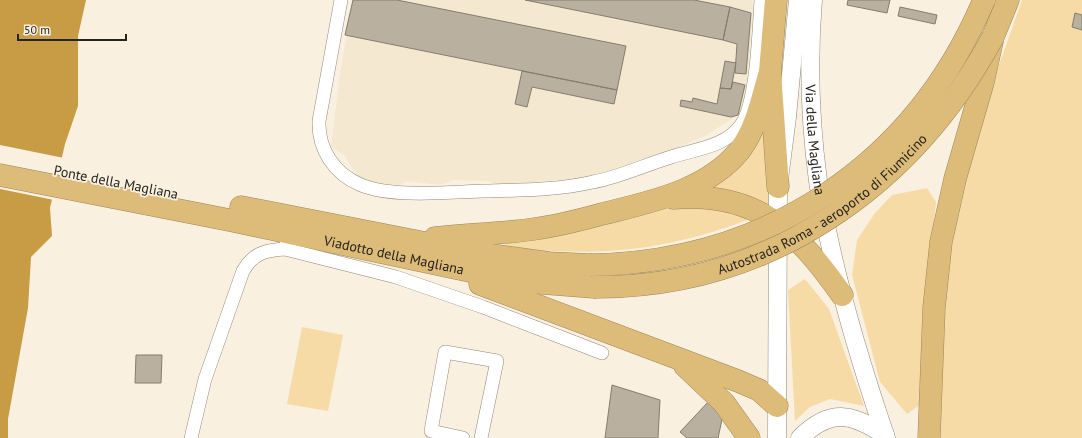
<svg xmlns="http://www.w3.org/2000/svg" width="1082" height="438" viewBox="0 0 1082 438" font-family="'PT Sans',sans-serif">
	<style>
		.built { fill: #f5e8d0 }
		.green { fill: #f7dba7 }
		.water { fill: #c79c44 }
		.pier { fill: #f9f0e0 }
		.building { fill: #b9b0a0; stroke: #847c6d }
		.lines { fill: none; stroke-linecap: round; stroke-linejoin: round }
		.street-casing { stroke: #908879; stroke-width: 14 }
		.secondary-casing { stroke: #908879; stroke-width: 19 }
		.highway-casing { stroke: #9d8659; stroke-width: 23 }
		.street { stroke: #fff; stroke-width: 13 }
		.secondary { stroke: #fff; stroke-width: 18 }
		.highway { stroke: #ddbb79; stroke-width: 22 }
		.highway-bridge-casing { stroke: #9d8659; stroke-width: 23; stroke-linecap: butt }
		.highway-bridge { stroke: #ddbb79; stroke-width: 22 }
		.labels { text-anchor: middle; stroke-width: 3.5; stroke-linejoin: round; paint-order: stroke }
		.street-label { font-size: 14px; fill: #26231d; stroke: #f9f0e0 }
	</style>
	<rect width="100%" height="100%" fill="#f9f0e0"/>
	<!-- built -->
	<path class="built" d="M353 0H752L753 17 744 111 705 136 640 163 581 178 499 185 489 181 454 180 440 185 407 181 400 185 361 181 344 155 331 147 340 73Z"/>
	<!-- green -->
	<path class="green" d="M1022 0H1082V438H937L942 295 954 212 994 79Z
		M768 111 769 211 706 190Z
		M927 188 936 202 923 338 924 402 907 414 880 382 852 275 857 240 875 213 892 195Z
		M678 203 758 216C690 243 627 255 555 251 539 250 518 250 504 244Z
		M805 279 829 309 864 406 830 399 810 407 795 421 788 290Z
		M302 327 343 335 328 411 287 404Z"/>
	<!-- water -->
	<path class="water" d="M0 0H86L78 36V106L65 144 50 208 52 236 31 257 28 308 8 419V438H0Z"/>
	<!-- pier -->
	<path class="pier" d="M0 145 64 158 54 200 0 189Z"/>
	<!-- building -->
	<path class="building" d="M353 0H397L626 46 617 90 345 35Z
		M525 0H694L730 7 723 40Z
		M848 0H890L887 13 847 5Z
		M730 7 751 13 746 74 735 73 737 44 723 40Z
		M900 7 937 15 935 24 898 16Z
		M1075 13 1082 15V30L1072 27Z
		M725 61 736 63 731 89 720 88Z
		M522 71 617 90 614 104 532 87 527 107 515 104Z
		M733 82 745 85 738 115 731 117 680 106 681 100 692 102 693 98 717 104 720 88 731 89Z
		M136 355H162L161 383H135Z
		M612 385 660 400 658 438H605Z
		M709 401 723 415 718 438H687L680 432Z"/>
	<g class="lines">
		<defs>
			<path id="street" d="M341 0 319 121C318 149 334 174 361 185 393 198 450 192 484 191 521 190 558 190 593 182 620 177 645 165 671 157 696 149 725 147 741 125 757 103 759 29 761 0
				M285 249 396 277 483 307 602 353
				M191 438 205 379 243 271C253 253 266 250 285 249L287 241
				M463 438 431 431 445 352 497 361 481 438"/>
			<g id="secondary">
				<path id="s1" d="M813 0C808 60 810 121 818 181 831 266 858 356 886 438"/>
				<path d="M777 438 778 187 787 117 798 0"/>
				<path d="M800 438C830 408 852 413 885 435"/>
			</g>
			<g id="highway">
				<path d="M776 0 770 72 778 187"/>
				<path id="s2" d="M0 175 229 220 484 274 530 282 594 287"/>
				<path d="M673 198C757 191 797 231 842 295"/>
				<path d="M241 207 476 253 549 263 590 265"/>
				<path d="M435 238C468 234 501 234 534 229 557 226 580 220 602 214 650 202 707 191 740 150 757 128 762 98 770 72"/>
				<path d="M480 284 738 381 759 390 777 406"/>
				<path d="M685 366 724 403 749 438"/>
				<path d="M929 438 934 308 941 242 955 179 983 82 993 37 1008 0"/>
			</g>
		</defs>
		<!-- street casing -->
		<use href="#street" class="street-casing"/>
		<!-- secondary casing -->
		<use href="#secondary" class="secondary-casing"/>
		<!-- highway casing -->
		<use href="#highway" class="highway-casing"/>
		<!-- street -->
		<use href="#street" class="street"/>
		<!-- secondary -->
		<use href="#secondary" class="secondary"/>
		<!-- highway -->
		<use href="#highway" class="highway"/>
		<defs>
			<g id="highway-bridge">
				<path d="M590 265C768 262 914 165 984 0"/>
				<path id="s3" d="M594 287C768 288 912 187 993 37"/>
			</g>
		</defs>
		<!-- highway-bridge casing -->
		<use href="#highway-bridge" class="highway-bridge-casing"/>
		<!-- highway-bridge -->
		<use href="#highway-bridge" class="highway-bridge"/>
	</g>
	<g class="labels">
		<!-- street labels -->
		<g class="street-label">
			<text dy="5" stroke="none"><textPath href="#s1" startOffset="140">Via della Magliana</textPath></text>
			<text transform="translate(116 182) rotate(11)" y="5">Ponte della Magliana</text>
			<text dy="5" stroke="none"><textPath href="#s3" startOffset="250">Autostrada Roma - aeroporto di Fiumicino</textPath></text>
			<text dy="5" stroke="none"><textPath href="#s2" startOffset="402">Viadotto della Magliana</textPath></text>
		</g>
	</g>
	<!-- scale -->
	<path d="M18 34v6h108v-6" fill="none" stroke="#26231d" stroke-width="2"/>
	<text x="24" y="34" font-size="12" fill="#26231d" stroke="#f9f0e0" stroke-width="3" paint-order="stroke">50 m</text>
</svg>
